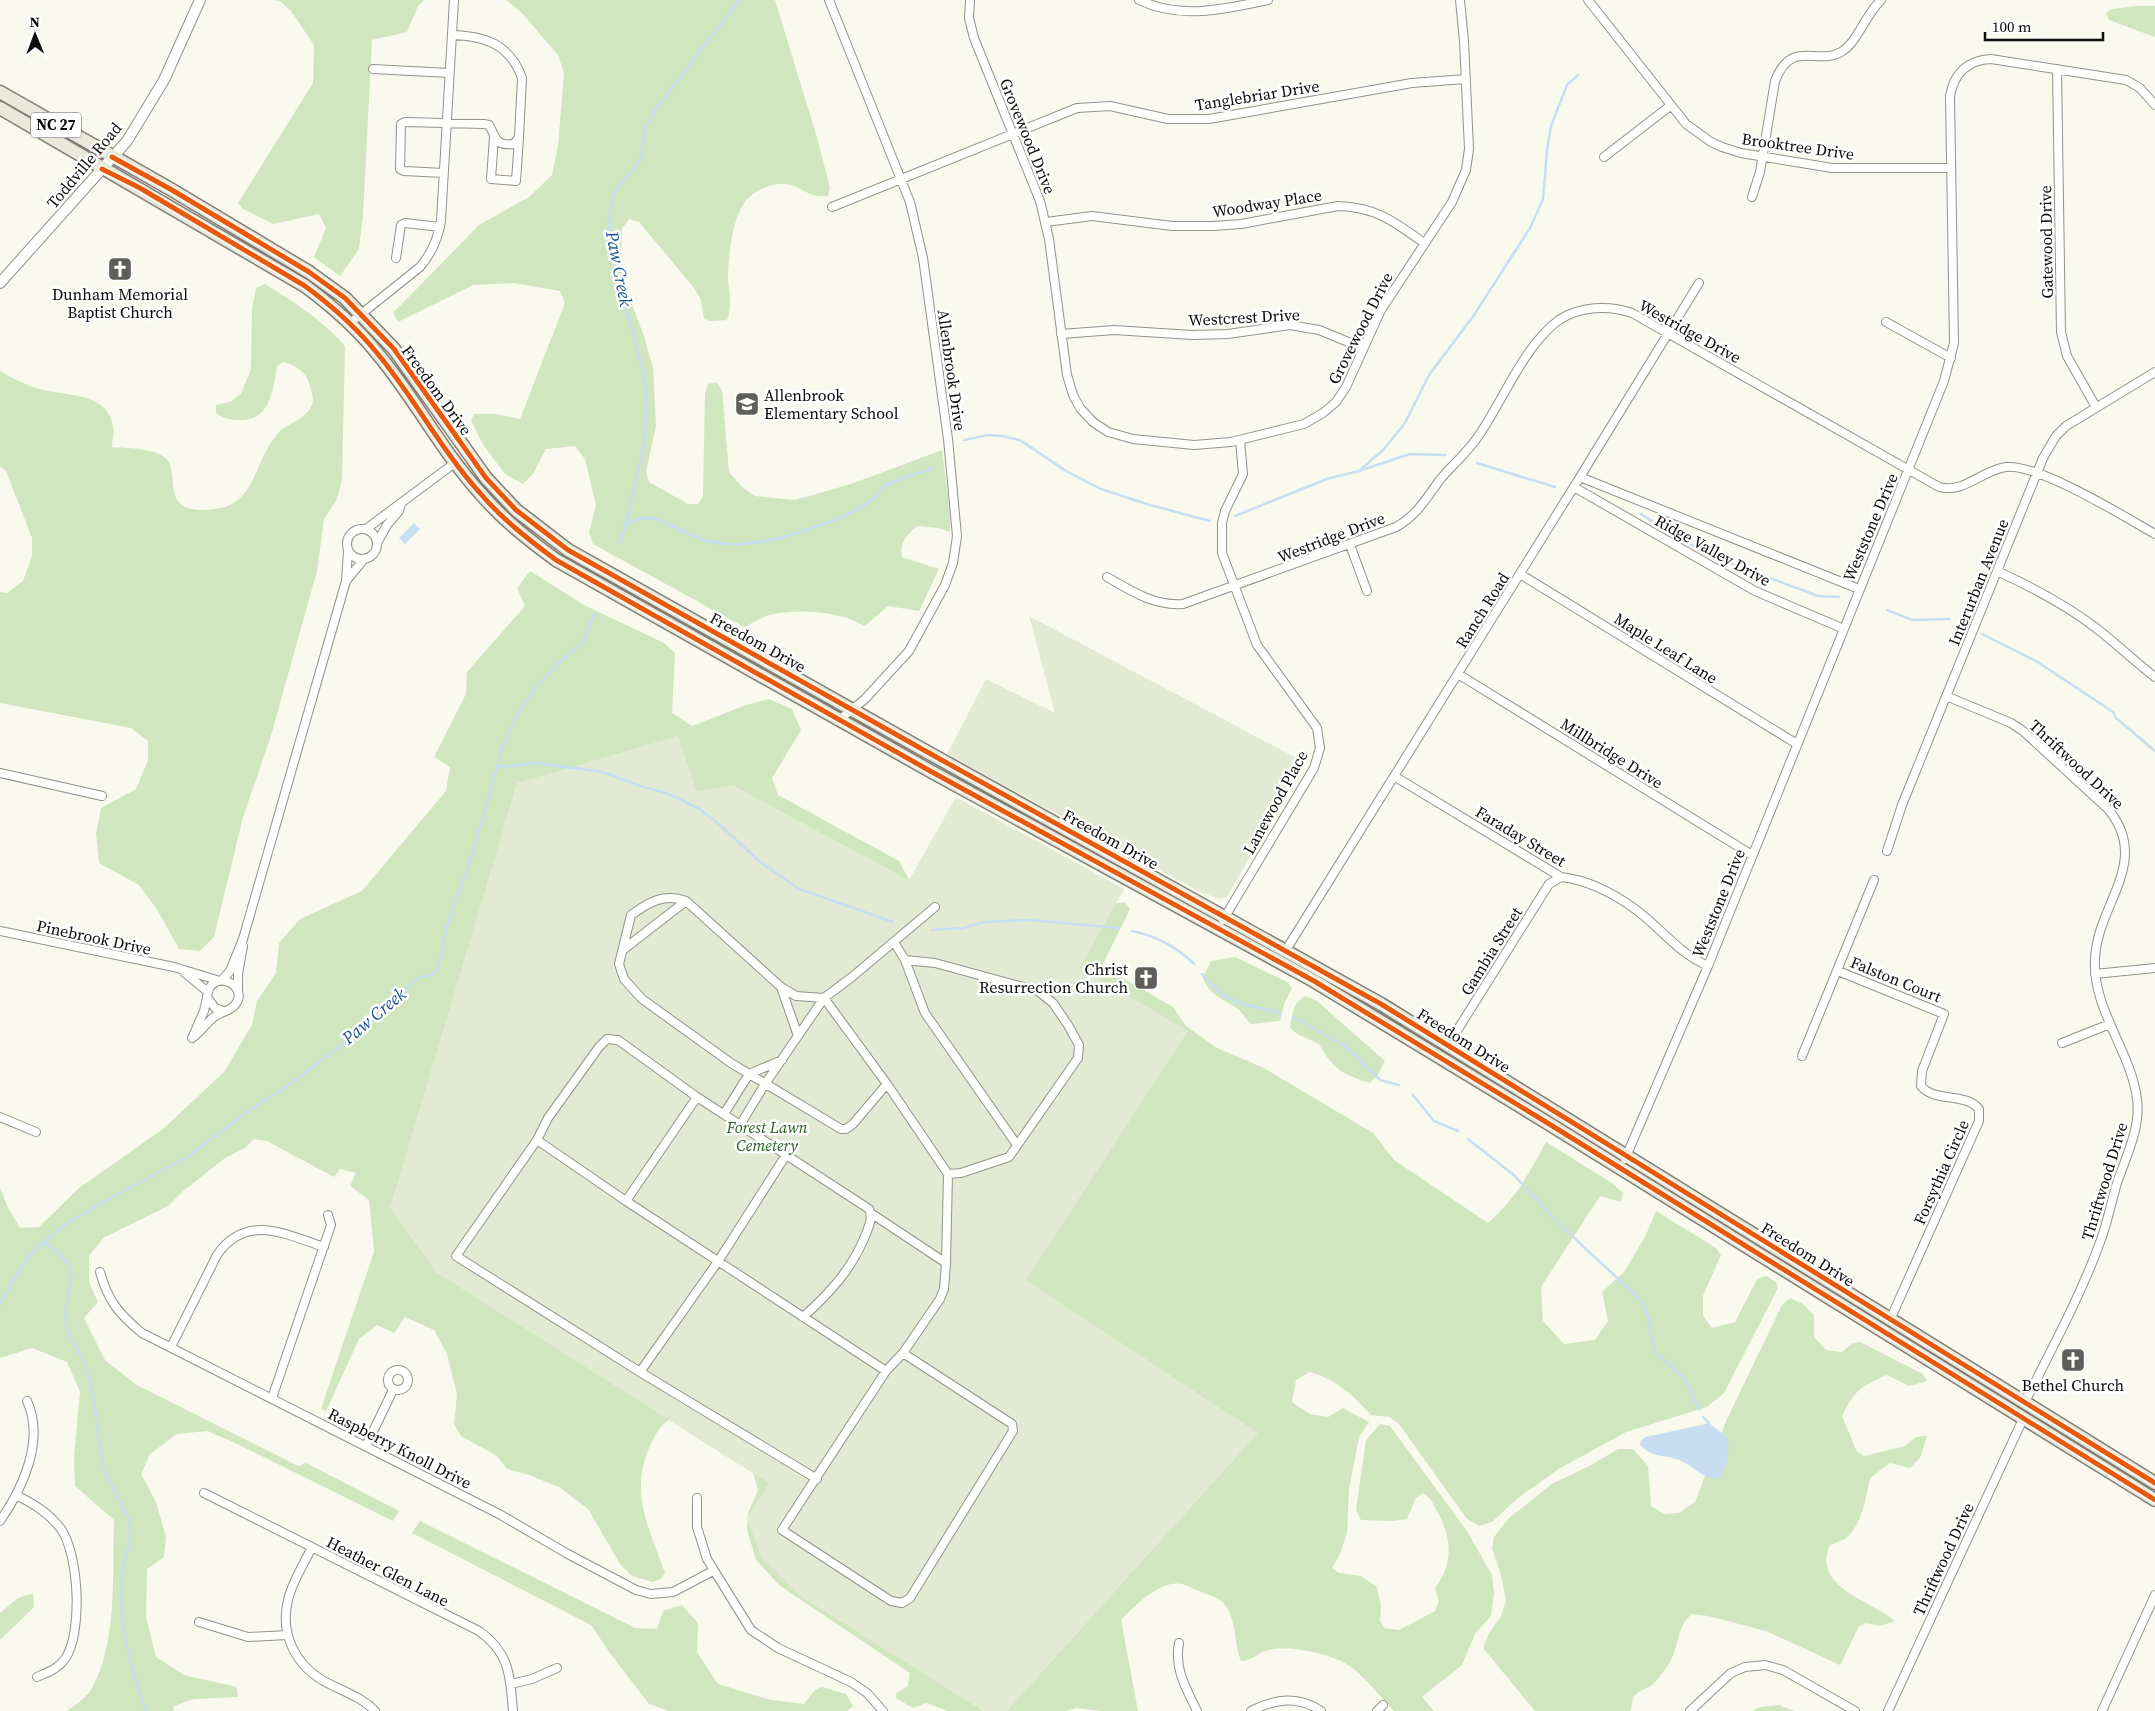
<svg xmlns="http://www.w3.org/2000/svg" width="2155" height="1711" viewBox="0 0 2155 1711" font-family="'Source Serif 4',serif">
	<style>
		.forest { fill: #cfe6be }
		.cemetery { fill: #e2ead3 }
		.water { fill: #c7def2 }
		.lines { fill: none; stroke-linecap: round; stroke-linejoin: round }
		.stream { stroke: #c7def2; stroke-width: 2.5 }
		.minor-casing { stroke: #93928d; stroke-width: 10 }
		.tertiary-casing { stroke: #93928d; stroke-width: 12 }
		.primary-casing { stroke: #807f7a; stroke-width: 15 }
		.minor { stroke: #fefefc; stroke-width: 8 }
		.tertiary { stroke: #fefefc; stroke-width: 10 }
		.primary { stroke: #eae8d8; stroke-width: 12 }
		.cycleway-casing { stroke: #fff; stroke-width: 8 }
		.cycleway { stroke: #e8590c; stroke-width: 5 }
		.labels { text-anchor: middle; stroke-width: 5; stroke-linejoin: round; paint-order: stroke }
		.shield { fill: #fff; stroke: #545454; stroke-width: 1 }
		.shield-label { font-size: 15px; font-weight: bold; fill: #0b0b0b }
		.street-label { font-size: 16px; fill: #0b0b0b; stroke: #fff }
		.poi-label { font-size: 16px; fill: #0b0b0b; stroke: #fff }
		.park-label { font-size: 16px; font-style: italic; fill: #255f1f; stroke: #fff }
		.water-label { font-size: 18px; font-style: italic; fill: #1a5297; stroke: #fff }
	</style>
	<rect width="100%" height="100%" fill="#faf9ee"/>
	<!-- forest -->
	<path class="forest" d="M273 0H424L418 6 407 32 372 40 363 215 359 249 340 276 314 257 326 228 319 214 273 224 243 209 238 203 313 83 314 45 291 11 280 1Z
		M506 0H775L818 141 830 188 828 196C805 199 799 182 781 184 768 184 752 192 744 203 732 222 729 252 728 274 728 290 733 306 727 320L711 321 704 319 701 300 695 289 639 222 629 219 622 229 621 252 629 297 644 336 653 368 656 426 646 472 649 482 688 504H698L703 496 705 394 708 384 716 382 722 390 729 472 742 487 755 496 795 500 851 484 942 450 950 512V532L938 528 917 526C906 535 899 544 902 557L939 569 919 611 888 606 865 626C837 611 804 609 773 614 763 616 753 623 744 627L593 544 589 533 596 505 585 459 575 446 546 449 533 474 523 484 505 474 484 446 471 421 474 414H495L520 419 565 303 560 291 513 283 473 285 398 322 393 313 479 225 529 197 552 175 558 146 564 73 558 55 521 12Z
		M2137 6H2155V37L2109 20 2106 13 2112 9Z
		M265 284C295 303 323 320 345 346L342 480 337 499 324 519 317 571 270 739 243 817 214 937 200 951 179 949 158 911 139 885 99 863 96 833 101 808 136 789 148 760V741L131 728 0 703V592L7 593 23 581 32 556V538L6 471 0 467V371C14 379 27 386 43 390 68 396 109 393 113 427 114 433 112 441 112 447 126 448 152 448 164 457 184 471 154 517 215 509 251 505 253 472 269 446 272 441 276 435 280 431 291 422 310 417 313 401 313 396 311 390 310 386 306 371 297 366 283 362L277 366C273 389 271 419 242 420 230 420 225 419 216 413V405L230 402 241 394 251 369 252 308 256 288Z
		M530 571 584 605 664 643 675 653 672 713 692 726 746 705 769 699 792 709 801 730 772 778 778 795 899 861 912 885 1003 1360 1068 983 1096 906 1125 902 1130 909 1102 966 1173 1007 1186 1026 1217 1048 1262 1067 1373 1133 1394 1160 1488 1223C1514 1201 1530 1172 1546 1142L1612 1183 1623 1193 1621 1202 1600 1196 1541 1287 1543 1321 1564 1344 1595 1340 1608 1321 1602 1292 1624 1272 1645 1237 1656 1211 1716 1248 1721 1255 1703 1296V1316L1712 1328 1735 1322 1757 1279 1766 1276 1776 1282 1778 1288 1724 1393 1707 1407 1626 1432 1557 1470 1518 1498 1492 1522 1479 1526 1467 1519 1399 1424 1389 1417 1371 1415C1352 1394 1337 1380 1310 1372L1296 1380 1292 1402 1310 1414 1328 1417 1343 1408 1369 1422 1359 1437 1349 1489 1347 1533 1340 1554 1332 1568 1339 1573 1361 1576 1377 1587 1381 1606 1380 1621 1384 1628 1399 1630 1435 1611 1439 1601 1435 1588C1454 1563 1452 1538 1437 1511 1433 1504 1431 1498 1423 1493L1416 1498 1407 1519 1393 1521 1361 1520 1356 1510 1366 1440 1380 1424 1390 1426 1467 1531 1492 1575 1494 1593 1491 1616 1475 1634 1462 1665 1422 1697 1434 1711H1394C1380 1697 1367 1679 1351 1667 1333 1654 1291 1645 1269 1650 1259 1652 1252 1661 1241 1661 1234 1643 1237 1623 1226 1606 1221 1598 1212 1596 1203 1593 1196 1590 1189 1586 1182 1584 1161 1579 1134 1606 1121 1620L1138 1711H1100L1076 1708 1065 1711H948L926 1703 913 1708 896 1698V1693L908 1686 910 1673 779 1585 756 1560 747 1530 748 1513 758 1490 753 1473 669 1420C659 1426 656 1434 651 1444 628 1491 649 1528 665 1573L661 1579 653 1582 632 1576 620 1564 588 1509 559 1487 529 1475 507 1469 497 1456 461 1436 454 1424 457 1394 447 1354 434 1330 405 1317 394 1333 377 1325 359 1339 326 1411 321 1409 374 1252 369 1200 350 1186 356 1173 340 1169 334 1177 267 1141 254 1139 245 1148 225 1158 182 1192 168 1206 103 1238 89 1256V1282L98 1302 84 1318 105 1360 135 1384 298 1466 306 1463 399 1511 393 1521 231 1441 207 1431 177 1434 150 1454 141 1474 156 1502 166 1537 164 1557 147 1569 146 1617 156 1657 184 1675 237 1687 238 1697 194 1699 174 1706 173 1711H66C75 1706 88 1696 92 1688 118 1641 112 1573 114 1520L75 1486 74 1457 80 1392 67 1362 32 1348 0 1358V1187L8 1208 20 1228 39 1227 79 1188 163 1129 224 1072 252 1025 257 1001 276 973 279 943 300 919 362 891 446 791 450 767 434 757 466 694 467 672 525 606 517 588Z
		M1235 957 1287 982 1292 988 1284 1004 1280 1021 1251 1024C1245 1019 1243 1013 1238 1009 1224 999 1209 996 1203 978L1211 961Z
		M1305 996 1317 1001 1385 1061 1379 1073 1370 1083C1343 1075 1333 1069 1319 1044L1297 1034 1290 1028C1292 1015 1293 1003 1305 996Z
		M1790 1298 1803 1304 1814 1315V1337L1826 1350 1842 1352 1853 1343 1860 1342 1923 1374 1927 1381 1909 1386 1887 1375C1861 1386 1855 1390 1842 1416L1857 1452 1864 1456 1905 1446 1916 1437 1927 1436 1920 1458 1910 1468 1890 1463 1870 1478C1866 1497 1862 1526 1845 1539 1841 1541 1835 1543 1830 1545 1811 1587 1871 1601 1895 1621L1881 1626 1866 1623 1859 1626 1840 1665 1766 1631 1708 1616 1692 1614C1677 1625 1679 1647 1670 1662 1666 1668 1661 1676 1656 1681 1643 1695 1633 1685 1631 1711H1535L1483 1648 1489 1633 1501 1616 1506 1601 1501 1575 1492 1548 1494 1537 1509 1518 1552 1484 1593 1464 1618 1449H1633L1648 1466 1651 1506 1664 1514 1679 1513 1695 1502 1727 1419 1782 1305Z
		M420 1521 635 1628 657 1629 663 1611 682 1605 698 1623 697 1652 718 1684 771 1700 804 1704 814 1691 821 1687 846 1694 853 1706 847 1711H669L649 1704 610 1653 591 1625 412 1533Z
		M33 1593 34 1607 0 1640V1613L18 1598Z
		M1779 1705 1794 1711H1753L1760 1707Z"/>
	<!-- cemetery -->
	<path class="cemetery" d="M1029 616 1304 762 1227 897 1220 899 1200 892 947 754 986 679 1055 713Z
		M678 736 697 792 732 785 909 880 956 797 1124 889 1080 967 1188 1031 1026 1280 1258 1433 1007 1711H983L800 1596 762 1558 747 1519 769 1483 437 1273 390 1208 517 783Z"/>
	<!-- water -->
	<path class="water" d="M414 523 420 529 405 544 399 538Z
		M1709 1423 1728 1438C1729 1453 1729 1468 1717 1479 1702 1478 1693 1466 1679 1460 1663 1454 1654 1459 1640 1445L1641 1440 1646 1437Z"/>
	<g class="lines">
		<!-- stream -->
		<path class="stream" d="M964 440 988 435 1002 436 1020 440 1066 471 1101 489 1150 505 1210 521
			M1477 463 1555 487
			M1359 471 1384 449 1405 423 1429 375 1474 315 1530 228 1543 199 1547 150 1551 126 1567 85 1578 75
			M1641 514 1677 538 1732 564 1818 596 1839 597
			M1235 516 1327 479 1359 471 1410 454 1445 455
			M625 524C659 509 666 526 696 537 710 543 725 545 741 544 775 543 846 520 873 499 877 496 879 490 883 487 893 480 920 473 933 468
			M619 543 624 532 645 440 646 386 629 317 619 286 611 249 609 220 613 197 617 188 641 159 645 129 656 109 739 0
			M1887 610 1912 620 1949 619
			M1982 634 2036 661 2113 712 2116 718 2155 751
			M498 767 534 763 574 768 603 772 640 786 666 793 698 808 721 826 759 861 799 889 893 922
			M932 930 963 928 985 922 1028 920 1119 928
			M1132 931C1156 936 1177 947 1194 964
			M1202 974C1229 1008 1244 1002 1281 1014
			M1293 1017 1347 1047 1380 1080 1399 1085
			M1412 1094 1434 1121 1458 1131
			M1468 1139 1515 1176 1558 1223 1640 1299 1646 1309 1655 1352 1685 1379 1699 1409
			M44 1243C93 1272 59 1287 67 1328 70 1342 81 1353 86 1365 98 1400 95 1440 106 1474 112 1491 127 1507 130 1525 133 1544 122 1563 121 1581 119 1625 131 1670 146 1711
			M0 1304 21 1268 35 1250 64 1225 105 1201 189 1156 247 1112 296 1080 386 1010 414 981 423 976H430L437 971 448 922 472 856 502 749 509 732 524 703 533 691 557 665 583 642 595 613
			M1703 1417 1709 1423V1426"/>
		<defs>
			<path id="minor" d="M829 0 910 202 923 258 948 439 957 536 953 563 945 585 909 651 865 699 839 720
				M970 0 969 18 974 38 1040 201 1049 239 1067 375 1073 395 1080 408 1093 422 1108 432 1133 439 1194 445 1231 442 1304 424 1323 413 1336 402 1346 387 1381 310 1452 202 1466 170 1469 149 1464 41 1460 0
				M1139 0C1182 20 1223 9 1268 0
				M1588 0 1686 124 1711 142 1722 147 1741 153 1832 168H1951
				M373 69 449 73
				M2057 69 2061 332 2067 356 2096 407
				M494 137 491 179 516 181 519 138
				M1604 157 1670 106
				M444 173 404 171 400 169 401 124 405 122 484 124 489 125C497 139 495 146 514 144L519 137 522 78C510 44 485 36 452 35
				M1752 197 1760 172 1775 81C1792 38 1816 66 1841 52 1858 42 1865 15 1881 0
				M832 207 1077 108 1110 106 1168 119H1209L1412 83 1466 79
				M1046 222 1092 216 1172 226H1213L1241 224 1338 206C1376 207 1395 222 1424 243
				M396 258 401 225 405 223 440 227
				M1886 322 1951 358
				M350 323 420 267C432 253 438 239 441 221L454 0
				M1061 334 1114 330 1192 335 1228 334 1290 325 1319 330 1363 348
				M1580 477 1859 589
				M1574 487 1755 591 1844 629
				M347 544a15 15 0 1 1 30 0a15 15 0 1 1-30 0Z
				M366 529 456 462
				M377 543 387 525 399 511 401 504
				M1350 545 1367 591
				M1997 571C2032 587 2066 605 2096 628 2117 644 2135 662 2155 677
				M1520 574 1797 744
				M1107 577C1131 591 1154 606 1183 604L1396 527C1416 516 1426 499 1439 481 1451 466 1466 454 1477 438 1502 403 1524 345 1559 320 1580 306 1609 305 1632 313L1939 487C1964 494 1982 470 2006 467 2040 464 2123 516 2155 534
				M346 581 364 559
				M1458 674 1752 855
				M1946 696 2011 723 2023 731 2108 809C2152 862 2097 904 2095 959 2092 1009 2131 1051 2137 1099 2141 1127 2126 1157 2117 1183 2111 1203 2107 1225 2099 1245 2079 1299 2051 1350 2025 1402
				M0 773 102 796
				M1394 776 1561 877C1588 880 1613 893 1635 909 1660 927 1678 953 1708 966
				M1887 851 1902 805 2043 458 2056 436 2066 426 2155 372
				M1223 920 1314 768 1320 748 1317 728 1257 645 1222 553V523L1225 511 1243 474 1240 440
				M0 931 174 967 220 981
				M894 942 905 960 925 1013 1017 1145
				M624 949 686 901
				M1286 950 1580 477 1699 283
				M1838 971 1944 1014 1922 1071 1921 1086C1935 1103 1965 1092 1979 1109V1121L1890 1320
				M185 973 208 992
				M2095 974 2155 968
				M222 980 230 971 243 939 346 581 348 551
				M781 987 798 1036
				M238 991V974L243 946
				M193 1036 204 1011 207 998
				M192 1038C201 1032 206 1023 214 1017 221 1012 230 1011 235 1005 251 985 210 966 207 997L215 1008 224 1011
				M2062 1043 2110 1024
				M1448 1045 1549 884 1561 877
				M1802 1056 1874 880
				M887 1084 853 1124 846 1129H841L731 1063 642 999 624 979 619 964 631 915C649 902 664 893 686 901L781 987 796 996 824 998 852 977 935 907
				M724 1114 749 1074 782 1060
				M0 1117 36 1132
				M740 1125 765 1084 824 998 887 1084 948 1174 961 1173 1009 1157 1078 1058 1079 1045 1068 1025 1053 1003 1038 991 935 963 905 960
				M537 1140 626 1201 697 1097
				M1625 1159 1708 966 1944 381 1954 343 1950 96C1954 73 1968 60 1991 59L2126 80 2140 88 2155 105
				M626 1201 886 1371 903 1353 940 1299 944 1289 946 1263 872 1214
				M946 1263 948 1174
				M100 1272C108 1301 119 1314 142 1333L501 1515 566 1553 636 1590 651 1594 673 1592 713 1571
				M803 1317C830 1293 852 1269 866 1234 869 1226 873 1217 869 1209L697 1097 618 1040 607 1039 599 1047 548 1118 537 1140 456 1256 640 1372 817 1479
				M171 1347 217 1255C246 1213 285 1234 324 1247
				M388 1380a10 10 0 1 1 20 0a10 10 0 1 1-20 0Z
				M886 1371 782 1530 891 1601 902 1603 910 1598 1013 1431 1012 1424 903 1353
				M640 1372 719 1260 786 1155
				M272 1398 331 1225 328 1215
				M366 1446 393 1390
				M204 1493 479 1631C510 1653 510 1676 513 1711
				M16 1495C34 1504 49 1513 61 1529 79 1555 83 1633 65 1659 58 1669 48 1672 37 1677
				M697 1498V1527L707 1559 751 1630 778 1648 851 1682 867 1693 883 1711
				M0 1521C23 1488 45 1440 27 1401
				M312 1547C304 1564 292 1582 288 1600 280 1632 294 1663 322 1680 339 1690 361 1696 375 1711
				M199 1622 248 1637 288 1635
				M1179 1643C1174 1669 1186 1688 1197 1711
				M511 1684 532 1679 557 1668
				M1251 1711C1275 1699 1298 1695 1321 1711
				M1377 1711 1383 1705
				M1690 1711 1731 1673 1745 1667 1765 1665 1783 1670 1855 1711
				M1888 1711 2023 1419
				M2102 1711 2155 1595"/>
			<path id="tertiary" d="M0 283 127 141 164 80 200 0"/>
			<path id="primary" d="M0 92 172 190 309 272 345 298 394 349 486 478 516 510 568 550 938 758 1381 1004 2155 1483
				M0 108 305 286C332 306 356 327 377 353 414 397 441 450 480 493 502 519 529 540 556 560L932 772 1314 981 1546 1122 2155 1500"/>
		</defs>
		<!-- minor casing -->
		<use href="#minor" class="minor-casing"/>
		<!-- tertiary casing -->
		<use href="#tertiary" class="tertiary-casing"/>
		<!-- primary casing -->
		<use href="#primary" class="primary-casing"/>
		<!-- minor -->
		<use href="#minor" class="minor"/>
		<!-- tertiary -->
		<use href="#tertiary" class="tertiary"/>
		<!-- primary -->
		<use href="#primary" class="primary"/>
		<defs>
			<path id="cycleway" d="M112 157 172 190 309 272 345 298 394 349 486 478 516 510 568 550 938 758 1381 1004 2155 1483
				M102 169 140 188 305 286C332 306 356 327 377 353 414 397 441 450 480 493 502 519 529 540 556 560L932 772 1314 981 1546 1122 2155 1500"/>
		</defs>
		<!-- cycleway casing -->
		<use href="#cycleway" class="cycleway-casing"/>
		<!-- cycleway -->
		<use href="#cycleway" class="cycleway"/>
	</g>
	<!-- icons -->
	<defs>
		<symbol id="church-square" viewBox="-11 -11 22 22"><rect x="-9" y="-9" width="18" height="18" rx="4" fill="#5f5e5a" stroke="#fff"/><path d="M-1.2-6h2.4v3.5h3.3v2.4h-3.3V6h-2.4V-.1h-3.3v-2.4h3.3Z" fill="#fff"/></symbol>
		<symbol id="school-square" viewBox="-11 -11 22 22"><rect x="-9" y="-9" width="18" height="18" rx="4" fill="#5f5e5a" stroke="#fff"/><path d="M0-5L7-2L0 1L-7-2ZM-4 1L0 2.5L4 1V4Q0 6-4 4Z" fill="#fff"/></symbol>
	</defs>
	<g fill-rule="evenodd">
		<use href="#church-square" x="106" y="255" width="28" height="28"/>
		<use href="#school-square" x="733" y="390" width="28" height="28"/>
		<use href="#church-square" x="1132" y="964" width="28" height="28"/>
		<use href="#church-square" x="2059" y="1346" width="28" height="28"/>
	</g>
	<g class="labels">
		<!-- shield labels -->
		<rect class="shield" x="31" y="112.5" width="50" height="25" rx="4"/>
		<g class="shield-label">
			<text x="56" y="130">NC 27</text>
		</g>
		<!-- street labels -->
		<g class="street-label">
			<text transform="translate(1257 95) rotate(-9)" y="6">Tanglebriar Drive</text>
			<text transform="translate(1028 136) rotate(68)" y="6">Grovewood Drive</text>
			<text transform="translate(1798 146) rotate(8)" y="6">Brooktree Drive</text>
			<text transform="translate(84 165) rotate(-50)" y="6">Toddville Road</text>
			<text transform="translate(1267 203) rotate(-9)" y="6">Woodway Place</text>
			<text transform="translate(2046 242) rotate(-91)" y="6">Gatewood Drive</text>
			<text transform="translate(1244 317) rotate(-3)" y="6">Westcrest Drive</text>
			<text transform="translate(1360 328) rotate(-63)" y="6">Grovewood Drive</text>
			<text transform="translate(1690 331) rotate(29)" y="6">Westridge Drive</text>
			<text transform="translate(952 370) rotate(82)" y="6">Allenbrook Drive</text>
			<text transform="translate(437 390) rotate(54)" y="6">Freedom Drive</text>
			<text transform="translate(1870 527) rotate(-67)" y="6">Weststone Drive</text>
			<text transform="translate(1331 537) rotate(-21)" y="6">Westridge Drive</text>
			<text transform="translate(1713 550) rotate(29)" y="6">Ridge Valley Drive</text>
			<text transform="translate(1978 582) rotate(-68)" y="6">Interurban Avenue</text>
			<text transform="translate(1482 610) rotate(-58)" y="6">Ranch Road</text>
			<text transform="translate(758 642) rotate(29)" y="6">Freedom Drive</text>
			<text transform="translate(1666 648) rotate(32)" y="6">Maple Leaf Lane</text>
			<text transform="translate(1612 753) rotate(32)" y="6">Millbridge Drive</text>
			<text transform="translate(2077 764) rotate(43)" y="6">Thriftwood Drive</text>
			<text transform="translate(1275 802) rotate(-61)" y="6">Lanewood Place</text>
			<text transform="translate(1521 836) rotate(31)" y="6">Faraday Street</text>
			<text transform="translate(1111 839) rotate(29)" y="6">Freedom Drive</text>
			<text transform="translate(1718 903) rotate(-68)" y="6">Weststone Drive</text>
			<text transform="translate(94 937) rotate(12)" y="6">Pinebrook Drive</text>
			<text transform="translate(1491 951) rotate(-58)" y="6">Gambia Street</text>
			<text transform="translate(1896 979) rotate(22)" y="6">Falston Court</text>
			<text transform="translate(1464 1040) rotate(32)" y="6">Freedom Drive</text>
			<text transform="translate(1941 1172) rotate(-66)" y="6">Forsythia Circle</text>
			<text transform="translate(2104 1181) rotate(-73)" y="6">Thriftwood Drive</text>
			<text transform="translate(1808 1254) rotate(32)" y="6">Freedom Drive</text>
			<text transform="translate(400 1448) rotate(27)" y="6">Raspberry Knoll Drive</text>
			<text transform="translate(1943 1559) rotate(-65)" y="6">Thriftwood Drive</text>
			<text transform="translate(388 1571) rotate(27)" y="6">Heather Glen Lane</text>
		</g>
		<!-- poi labels -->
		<g class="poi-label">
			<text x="120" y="300">Dunham Memorial<tspan x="120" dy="18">Baptist Church</tspan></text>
			<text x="764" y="401" text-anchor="start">Allenbrook<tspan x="764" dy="18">Elementary School</tspan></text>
			<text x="1128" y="975" text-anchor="end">Christ<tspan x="1128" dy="18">Resurrection Church</tspan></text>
			<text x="2073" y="1391">Bethel Church</text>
		</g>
		<!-- park labels -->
		<g class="park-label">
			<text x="767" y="1133">Forest Lawn<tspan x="767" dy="18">Cemetery</tspan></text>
		</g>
		<!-- water labels -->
		<g class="water-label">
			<text transform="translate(619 269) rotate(79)" y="6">Paw Creek</text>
			<text transform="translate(374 1016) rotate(-40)" y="6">Paw Creek</text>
		</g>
	</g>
	<!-- north arrow -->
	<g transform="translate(35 35) rotate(359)" stroke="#ffffff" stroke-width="4" paint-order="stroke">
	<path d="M0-4L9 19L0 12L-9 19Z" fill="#0b0b0b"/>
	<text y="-8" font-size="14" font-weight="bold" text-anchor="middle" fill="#0b0b0b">N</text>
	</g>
	<!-- scale -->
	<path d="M1985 32v8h118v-8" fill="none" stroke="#0b0b0b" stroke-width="2.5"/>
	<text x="1992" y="32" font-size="15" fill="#0b0b0b" stroke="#ffffff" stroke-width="4" paint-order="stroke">100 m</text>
</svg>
